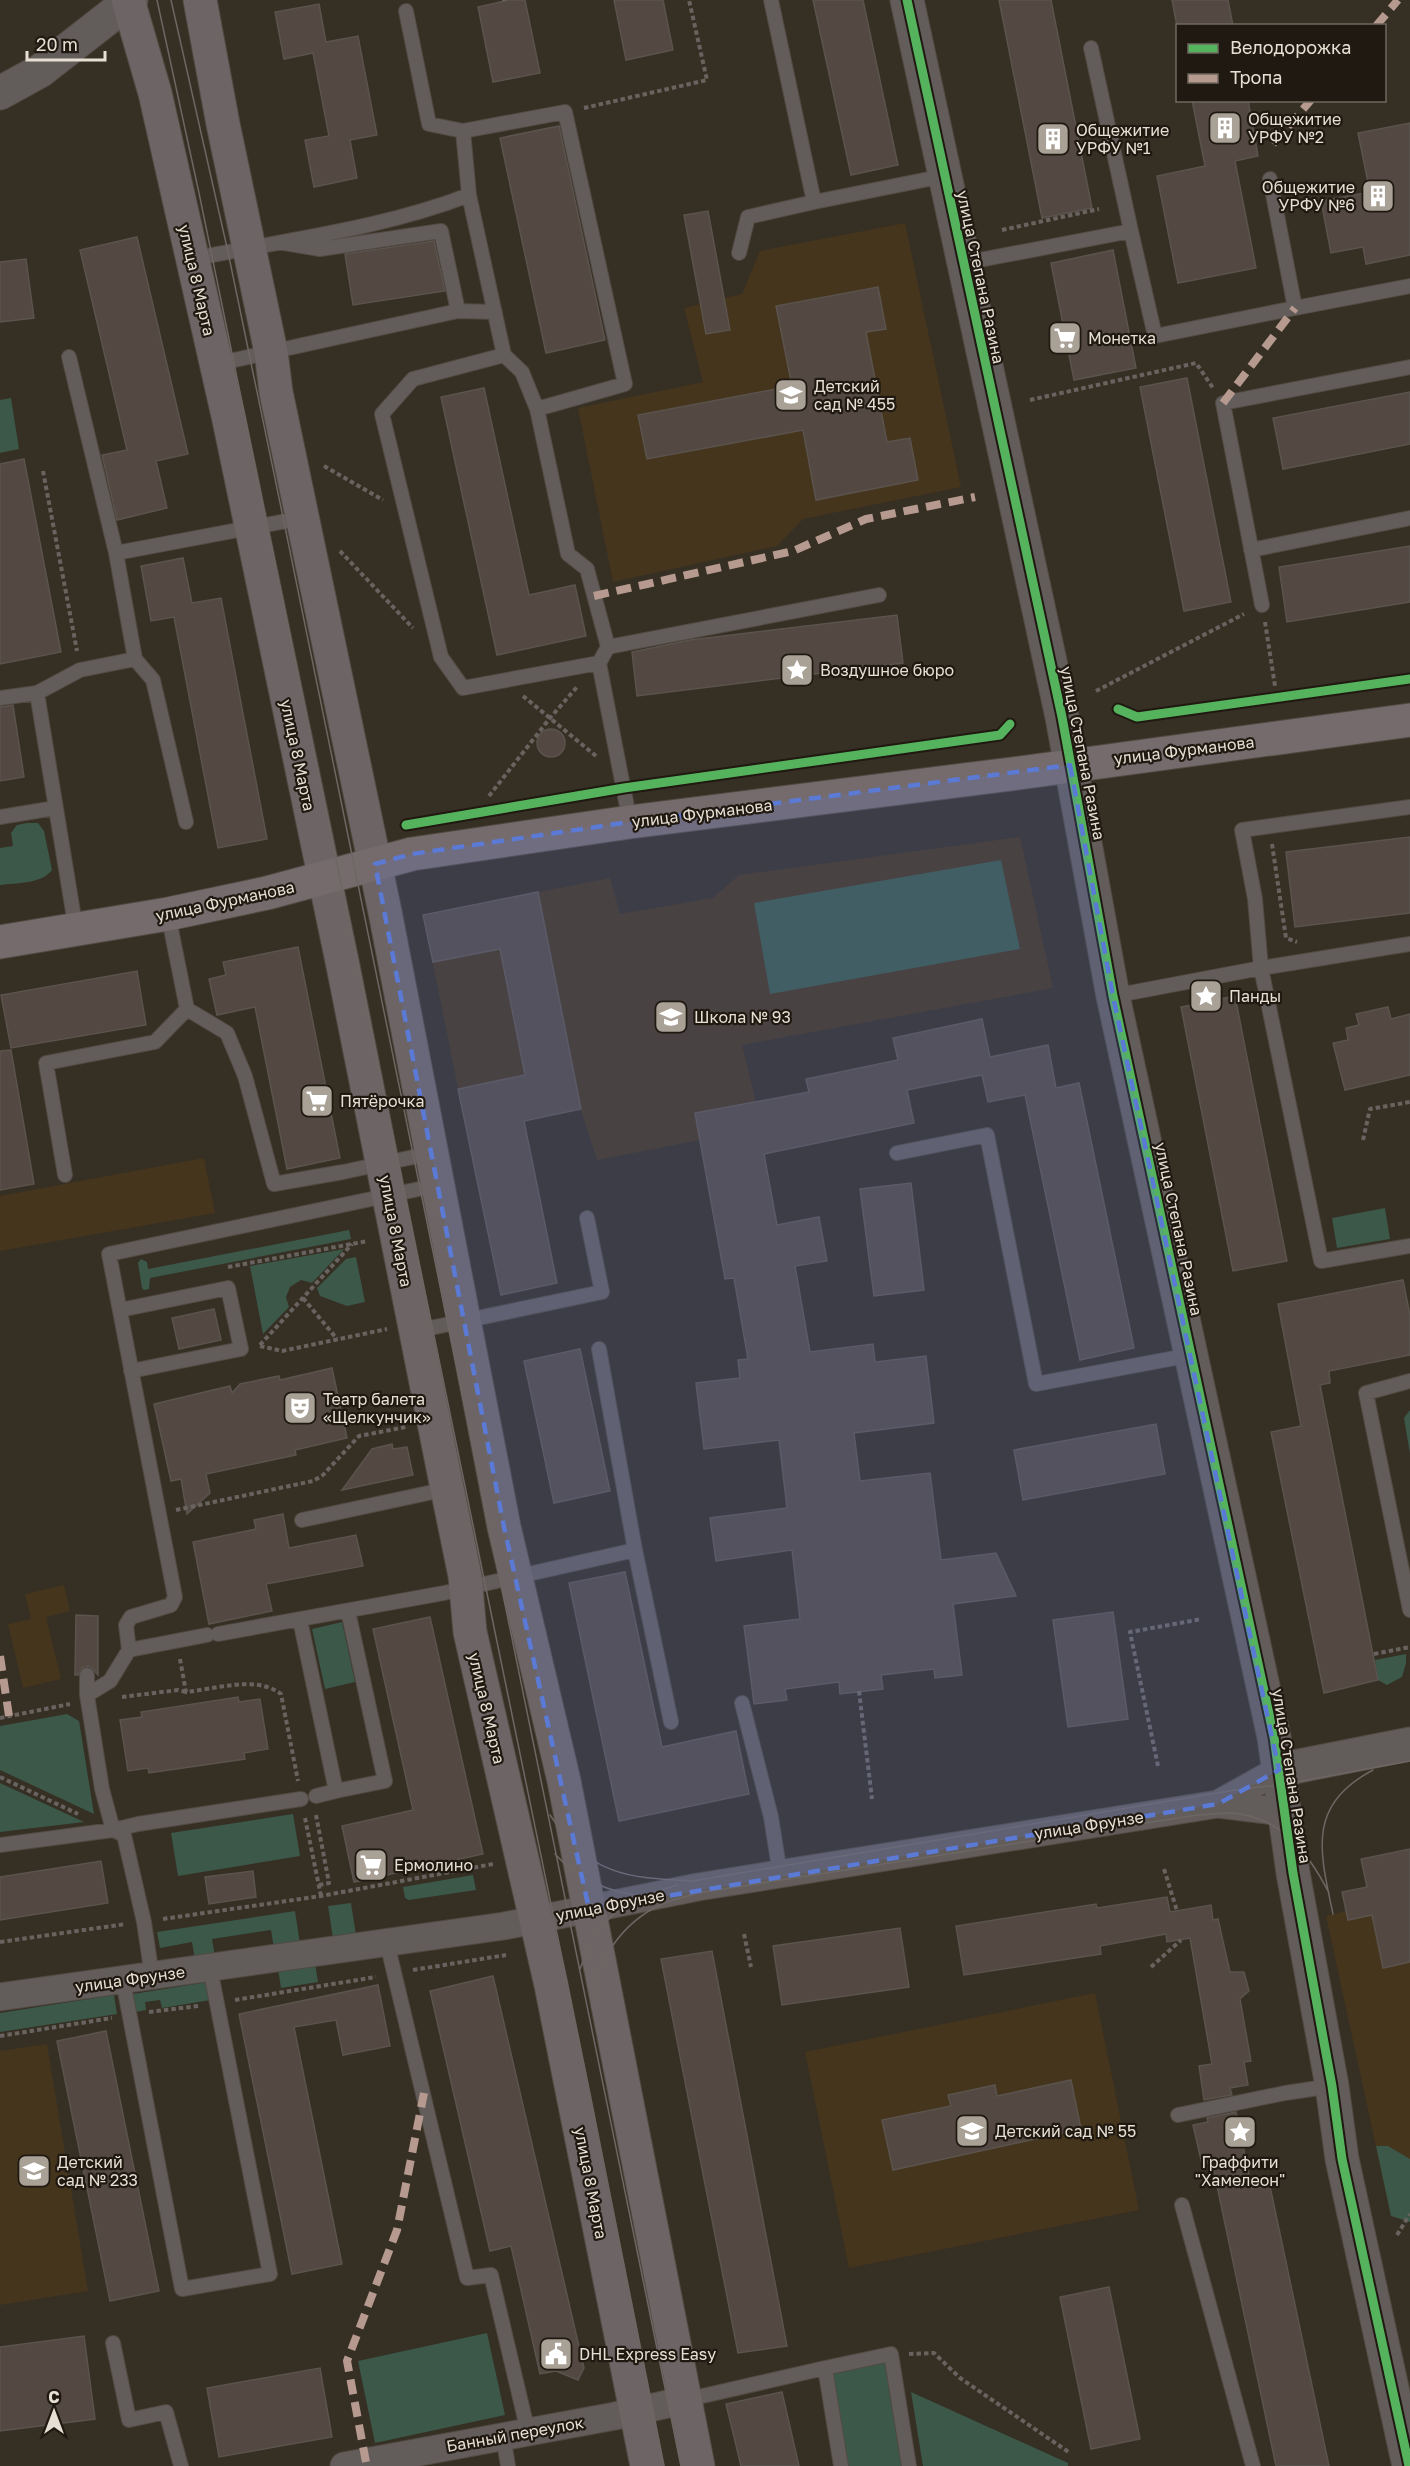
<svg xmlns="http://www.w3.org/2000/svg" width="1410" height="2466" viewBox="0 0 1410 2466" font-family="'Golos Text',sans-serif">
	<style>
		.built { fill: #45351d }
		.green { fill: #3b5849 }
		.building { fill: #534942; stroke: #5b534d; stroke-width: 1.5 }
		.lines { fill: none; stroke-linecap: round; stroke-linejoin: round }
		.service-casing { stroke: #514a42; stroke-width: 16 }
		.minor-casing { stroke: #514a42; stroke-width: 29 }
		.tertiary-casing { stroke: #514a42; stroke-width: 35 }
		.secondary-casing { stroke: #514a42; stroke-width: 35 }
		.primary-casing { stroke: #514a42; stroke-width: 35 }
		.path { stroke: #696360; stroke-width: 4; stroke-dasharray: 4.5 3; stroke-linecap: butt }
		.service { stroke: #625c5b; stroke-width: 14 }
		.minor { stroke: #625c5b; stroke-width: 27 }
		.tertiary { stroke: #625c5b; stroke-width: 33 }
		.secondary { stroke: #6d6565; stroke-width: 33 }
		.primary { stroke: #766b6c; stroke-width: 33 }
		.tram { stroke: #6d6764; stroke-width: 1.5 }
		.quiet { stroke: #b69a8f; stroke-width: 8; stroke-dasharray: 15 8; stroke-linecap: butt }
		.cycleway-casing { stroke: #1f1911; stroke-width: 13 }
		.cycleway { stroke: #56b35d; stroke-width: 9 }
		.marked { fill: #5a7ad6; fill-opacity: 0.2; stroke: #5a7ad6; stroke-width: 4.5; stroke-dasharray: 12 8; stroke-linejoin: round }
		.labels { text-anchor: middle; stroke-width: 4.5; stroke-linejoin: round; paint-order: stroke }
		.poi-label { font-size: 16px; fill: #e7dfd3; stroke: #1f1911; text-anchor: start }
		.street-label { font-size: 16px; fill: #e7dfd3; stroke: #1f1911 }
	</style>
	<rect width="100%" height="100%" fill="#362f24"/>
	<!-- built -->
	<path class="built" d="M905 223 961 487 803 519 777 546 613 582 578 408 703 382 684 308 742 294 760 251Z
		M1020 837 1053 988 742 1045 762 1128 597 1160 581 1110 467 1132 423 915 610 878 620 914 713 898 739 875Z
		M204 1158 215 1213 0 1251V1196Z
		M64 1585 70 1611 46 1617 61 1679 23 1688 8 1624 31 1619 25 1594Z
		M1410 1850V2222L1391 2216 1326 1916 1346 1911 1342 1892 1366 1887 1361 1859Z
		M1095 1993 1139 2210 849 2268 805 2052Z
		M47 2044 88 2291 0 2305V2051Z"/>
	<!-- green -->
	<path class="green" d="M11 398 19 449 0 453V400Z
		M27 823H38L44 831 52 870C42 884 16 883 0 885V848L13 846 11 833 17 825Z
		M1001 860 1020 949 770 994 754 903Z
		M1385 1208 1390 1239 1337 1248 1332 1218Z
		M349 1230 351 1239 150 1278 149 1289 144 1290 142 1288 138 1263 141 1259 147 1262 148 1269Z
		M344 1249 312 1283 301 1280 290 1287 286 1297 289 1307 263 1334 250 1266Z
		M356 1257 365 1302 347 1306 320 1296 317 1288 346 1259Z
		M1410 1410V1454L1404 1418Z
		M342 1622 355 1682 325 1689 312 1629Z
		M1406 1654V1663L1402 1677 1387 1685 1378 1680 1375 1660Z
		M67 1714 79 1721 94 1814 0 1770V1726Z
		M0 1783 84 1822 0 1832Z
		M293 1814 300 1856 178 1876 171 1833Z
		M473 1875 476 1890 409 1900 405 1898 403 1887Z
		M351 1903 356 1935 333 1938 328 1906Z
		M295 1911 300 1944 274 1948 271 1930 212 1939 215 1957 195 1960 192 1942 160 1948 157 1932Z
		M315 1963 318 1982 281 1988 278 1969Z
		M208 1982 211 2000 162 2008 160 2000 145 2002 146 2010 136 2012 133 1994Z
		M114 1995 117 2014 0 2032V2013Z
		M1376 2146H1388L1410 2159V2222L1391 2216Z
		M487 2333 505 2415 375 2443 358 2361Z
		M888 2359 906 2466H846L830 2371Z
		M911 2392 1068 2463V2466H923Z"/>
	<!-- building -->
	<path class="building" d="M509 0H525L540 73 493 82 478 7Z
		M614 0H663L673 50 626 60Z
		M813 0H863L898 165 851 175Z
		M999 0H1051L1092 208 1042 218Z
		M1172 0H1228L1233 26H1177Z
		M319 4 326 42 358 36 377 135 350 140 357 178 314 187 305 140 329 136 313 53 284 59 275 12Z
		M1192 100H1248L1258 156 1235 161 1256 268 1178 283 1157 176 1205 166Z
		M1410 123V255L1366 264 1363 247 1331 253 1321 201 1370 192 1358 133Z
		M559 126 605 340 546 353 500 138Z
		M708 211 730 330 706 334 684 215Z
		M137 237 188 454 156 461 167 508 117 520 102 455 127 450 80 250Z
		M434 241 445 291 353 305 345 254Z
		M1113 250 1136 368 1074 380 1051 263Z
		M26 259 34 318 0 322V262Z
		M878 287 886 329 866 332 887 442 910 438 918 480 816 500 803 430 647 459 638 415 792 386 776 306Z
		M1187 378 1231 602 1184 611 1140 387Z
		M484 388 529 595 575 585 586 636 497 655 441 397Z
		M1410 392V444L1283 469 1273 418Z
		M24 459 61 652 0 664V464Z
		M1410 546V602L1287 622 1279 567Z
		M183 558 192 603 221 598 267 839 218 848 174 617 151 621 141 566Z
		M897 615 903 663 637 696 632 652 690 640Z
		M13 705 24 777 0 781V707Z
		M537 743a14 14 0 1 1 28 0a14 14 0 1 1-28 0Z
		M1410 837V913L1295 927 1286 852Z
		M538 892 581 1109 524 1121 557 1283 501 1295 458 1089 525 1075 500 949 433 962 423 915Z
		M298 947 340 1158 287 1169 255 1007 217 1015 209 979 226 975 223 962Z
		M137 971 146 1025 11 1048 1 995Z
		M1235 996 1287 1261 1233 1271 1181 1007Z
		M1388 1007 1391 1019 1410 1014V1075L1345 1090 1333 1043 1348 1040 1346 1028 1359 1025 1356 1014Z
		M982 1019 990 1057 1048 1045 1056 1088 1079 1083 1134 1348 1080 1360 1025 1095 988 1102 982 1075 907 1090 914 1123 764 1154 777 1225 819 1217 827 1261 795 1266 810 1352 873 1344 875 1362 926 1356 934 1423 854 1433 860 1481 930 1473 941 1560 996 1553 1016 1596 953 1604 962 1675 935 1678 934 1669 881 1675 883 1689 840 1694 839 1682 785 1689 787 1700 754 1704 744 1626 800 1619 792 1550 716 1561 710 1518 787 1508 779 1440 704 1449 696 1383 740 1378 738 1360 748 1359 734 1278 725 1279 695 1113 809 1092 806 1079 898 1060 893 1038Z
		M11 1050 34 1184 0 1190V1051Z
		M911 1183 924 1290 874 1296 860 1189Z
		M1403 1280 1410 1315V1355L1329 1371 1330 1383 1320 1385 1378 1680 1324 1693 1271 1432 1301 1426 1278 1304Z
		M214 1309 221 1340 179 1349 172 1318Z
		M580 1349 610 1491 554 1503 524 1361Z
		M332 1368 347 1438 295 1450 296 1455 206 1474 210 1493 187 1514 181 1479 171 1481 154 1404 230 1386 232 1393 240 1384 279 1376 280 1380Z
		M1156 1424 1165 1474 1023 1500 1014 1450Z
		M392 1444 393 1449 407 1447 413 1475 342 1490 372 1449Z
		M283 1514 289 1548 356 1535 363 1566 266 1584 272 1611 209 1624 193 1542 256 1529 254 1520Z
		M625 1572 662 1747 736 1731 749 1794 619 1821 569 1583Z
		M1113 1612 1128 1719 1068 1727 1053 1620Z
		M76 1615 98 1616V1675L92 1668 88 1666 82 1668 78 1675H75Z
		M430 1617 483 1854 354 1882 342 1826 413 1810 373 1629Z
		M238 1697 239 1702 260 1699 268 1749 244 1753 245 1759 149 1773 148 1768 128 1771 120 1720 142 1717 141 1712Z
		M1410 1849V1962L1383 1968 1372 1915 1348 1920 1342 1892 1367 1887 1361 1859Z
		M101 1861 108 1903 0 1920V1877Z
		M253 1871 256 1897 209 1904 205 1877Z
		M1167 1897 1170 1912 1211 1905 1213 1920 1218 1919 1230 1972H1244L1249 1991 1240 1999 1251 2061 1244 2062 1248 2085 1230 2088 1232 2095 1204 2100 1199 2066 1212 2064 1190 1938 1167 1942 1166 1934 1100 1946 1101 1954 964 1975 956 1926 1096 1904 1097 1908Z
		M900 1928 909 1987 782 2005 773 1946Z
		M712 1951 787 2346 738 2353 661 1959Z
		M493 1976 584 2368 578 2380 556 2371 540 2374 511 2246 490 2251 430 1991Z
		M378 1985 390 2046 343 2055 336 2020 294 2027 342 2264 292 2274 239 2014Z
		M106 2031 159 2291 110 2301 57 2041Z
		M1071 2080 1081 2129 893 2170 882 2120 951 2106 948 2095 995 2085 997 2096Z
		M1236 2112 1252 2189 1270 2186 1329 2466H1276L1212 2162 1202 2164 1193 2125 1208 2122 1207 2118Z
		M1109 2287 1140 2439 1091 2449 1060 2297Z
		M84 2336 95 2419 0 2431V2347Z
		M320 2368 332 2437 219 2457 207 2388Z
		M782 2392 799 2466H741L726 2404Z"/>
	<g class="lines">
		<defs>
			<path id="service" d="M771 0 814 202
				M406 11 429 124 463 131 469 195 504 355
				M463 131 565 112 625 384 537 409
				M1270 179 1295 308 1410 286
				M1131 231 1155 336 1295 308
				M739 253 748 217 814 202 944 176
				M192 259C285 240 381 229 469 195
				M964 263 1131 231 1091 48
				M458 311 495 312
				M504 355 522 372 537 409 568 554 587 569 608 647 599 663 463 688 441 657 382 414 413 379Z
				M69 357 116 553 135 659
				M216 364 458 311 441 231 320 249 284 243
				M1251 550 1410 518
				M116 553 302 518
				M1262 605 1223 403 1410 367
				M608 647 879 595
				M599 663 630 822
				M37 693 76 930
				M0 698 37 693 80 670 135 659 153 680 186 822
				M1410 807 1242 830 1255 899 1261 968 1410 944
				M0 817 55 808
				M168 914 187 1009
				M1113 996 1261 968 1321 1261 1410 1246
				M897 1153 987 1135 1036 1384 1191 1355
				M65 1175 46 1063 155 1042 187 1009 227 1033 245 1076 274 1184 343 1172 432 1153
				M120 1310 228 1288 241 1349 131 1371
				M416 1331 602 1292 587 1218
				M1410 1381 1366 1393 1410 1610
				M302 1520 447 1489
				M635 1550 671 1722
				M300 1620 336 1791 316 1796
				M218 1634 444 1593 635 1550 599 1349
				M129 1650 126 1625 131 1617 171 1605 175 1597 109 1254 438 1185
				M87 1675V1695
				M742 1703 771 1817 780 1874
				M336 1791 385 1781 348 1611
				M0 1845 113 1830 138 1824 301 1799
				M387 1943 467 2278 491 2275 528 2432
				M152 1976 144 1922 124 1835 113 1830 102 1789 87 1695 110 1681 129 1650 207 1635
				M123 1981 182 2289 270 2274 210 1968
				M1178 2115 1285 2093 1332 2086
				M1182 2205 1253 2466
				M113 2343 129 2420 166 2412 181 2466
				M825 2368 891 2354 909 2466
				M685 2400 825 2368 841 2466
				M503 2436 508 2466"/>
			<path id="minor" d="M1218 1804 1279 1770
				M0 1997 504 1926 698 1887 1218 1804 1283 1812
				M344 2466 615 2416 685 2400"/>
			<path id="tertiary" d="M907 0 1062 717 1113 996 1274 1737 1293 1873 1332 2086 1342 2159 1409 2466
				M0 93 40 71 131 0
				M1279 1770 1410 1744"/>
			<path id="secondary" d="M128 0 155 93 229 420 343 966 447 1488 465 1576 470 1632 551 1985 647 2466
				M200 0 223 124 271 352 276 392 385 912 504 1527 564 1781 698 2466"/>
			<path id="primary" d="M0 942 168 914 267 893 412 854 630 822 1019 773 1410 720"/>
		</defs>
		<!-- service casing -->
		<use href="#service" class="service-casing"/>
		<!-- minor casing -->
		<use href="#minor" class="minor-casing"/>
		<!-- tertiary casing -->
		<use href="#tertiary" class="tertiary-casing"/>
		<!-- secondary casing -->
		<use href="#secondary" class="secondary-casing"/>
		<!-- primary casing -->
		<use href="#primary" class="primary-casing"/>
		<!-- path -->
		<path class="path" d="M504 0V1
			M584 108 707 80 689 0
			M1002 230 1099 209
			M1030 400 1196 363 1213 388
			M324 466 383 500
			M43 471 77 651
			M340 551 413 628
			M1265 622 1275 686
			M1096 691 1244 614
			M523 696 596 756
			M489 796 550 718 577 687
			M1272 844 1286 938 1297 942
			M1363 1140 1370 1109 1410 1102
			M228 1267 368 1241
			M303 1298 337 1339
			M260 1345 352 1244
			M260 1346 282 1351 387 1329
			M176 1510 313 1481 323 1475 359 1436 406 1427
			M1374 1654 1410 1647
			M180 1659 186 1692C216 1689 256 1675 281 1694L298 1781
			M859 1691 872 1799
			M122 1697 178 1690 186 1692
			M0 1718 70 1704
			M1158 1766 1130 1632 1202 1619
			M0 1777 78 1814
			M316 1815 329 1883 319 1885
			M305 1818 321 1896
			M1164 1869 1177 1911
			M163 1919 321 1896 493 1864
			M744 1934 751 1967
			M0 1942 126 1924
			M1151 1967 1181 1940
			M413 1970 506 1955
			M235 2000 376 1977
			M149 2012 198 2006
			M0 2036 112 2018
			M1397 2235 1410 2214
			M909 2354 934 2353 960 2378 1070 2453"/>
		<!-- service -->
		<use href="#service" class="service"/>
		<!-- minor -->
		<use href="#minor" class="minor"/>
		<!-- tertiary -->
		<use href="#tertiary" class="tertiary"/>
		<!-- secondary -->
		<use href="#secondary" class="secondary"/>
		<!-- primary -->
		<use href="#primary" class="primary"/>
		<!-- tram -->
		<path class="tram" d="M157 0 199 193 590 2094 664 2466
			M171 0 228 252 284 522 681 2466
			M550 1815C590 1875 625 1878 693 1881L1241 1789 1280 1785 1410 1761
			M555 1854C577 1879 610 1893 644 1896
			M1333 1914C1320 1852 1306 1805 1373 1770
			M580 1969C599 1915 625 1899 678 1885
			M592 2008C593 1964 621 1923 662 1904 673 1899 686 1897 698 1893L1197 1815C1208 1815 1219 1813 1229 1813 1280 1815 1308 1852 1329 1893"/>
		<!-- quiet -->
		<path class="quiet" d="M1376 26 1398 0
			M1273 144 1311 100
			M1223 403 1295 308
			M594 596 793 551 866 519 975 497
			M0 1656 9 1716
			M366 2462 347 2361 397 2230 424 2093"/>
		<defs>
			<path id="cycleway" d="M907 0 1062 717 1113 996 1274 1737 1293 1873 1332 2086 1342 2159 1409 2466
				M1118 709 1137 717 1410 679
				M406 825 624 788 1000 735 1010 724"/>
		</defs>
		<!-- cycleway casing -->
		<use href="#cycleway" class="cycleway-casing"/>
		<!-- cycleway -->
		<use href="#cycleway" class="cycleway"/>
	</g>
	<!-- marked area -->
	<path class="marked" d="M1070 765 1113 996 1279 1770 1218 1804 589 1909 504 1527 375 864 412 854 630 822Z"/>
	<!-- icons -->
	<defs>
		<symbol id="building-square" viewBox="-11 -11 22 22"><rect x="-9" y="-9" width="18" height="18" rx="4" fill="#a9a196" stroke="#1f1911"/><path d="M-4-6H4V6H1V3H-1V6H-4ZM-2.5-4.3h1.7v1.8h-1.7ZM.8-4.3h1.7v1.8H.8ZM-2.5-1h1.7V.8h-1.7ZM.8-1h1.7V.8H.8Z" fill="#fff"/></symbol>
		<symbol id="supermarket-square" viewBox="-11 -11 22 22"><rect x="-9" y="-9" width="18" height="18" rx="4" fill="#a9a196" stroke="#1f1911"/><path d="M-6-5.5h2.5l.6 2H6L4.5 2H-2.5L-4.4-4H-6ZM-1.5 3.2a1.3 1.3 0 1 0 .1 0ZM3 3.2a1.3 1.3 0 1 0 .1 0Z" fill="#fff"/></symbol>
		<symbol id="school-square" viewBox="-11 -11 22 22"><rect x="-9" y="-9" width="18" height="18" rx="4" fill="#a9a196" stroke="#1f1911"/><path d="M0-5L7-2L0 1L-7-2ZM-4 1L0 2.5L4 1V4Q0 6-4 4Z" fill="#fff"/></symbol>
		<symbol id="sight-square" viewBox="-11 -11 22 22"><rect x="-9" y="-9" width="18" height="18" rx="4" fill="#a9a196" stroke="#1f1911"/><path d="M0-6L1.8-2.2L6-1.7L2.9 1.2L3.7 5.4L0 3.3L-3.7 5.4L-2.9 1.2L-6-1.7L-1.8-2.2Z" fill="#fff"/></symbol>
		<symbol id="theatre-square" viewBox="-11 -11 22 22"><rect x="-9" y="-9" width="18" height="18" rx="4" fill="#a9a196" stroke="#1f1911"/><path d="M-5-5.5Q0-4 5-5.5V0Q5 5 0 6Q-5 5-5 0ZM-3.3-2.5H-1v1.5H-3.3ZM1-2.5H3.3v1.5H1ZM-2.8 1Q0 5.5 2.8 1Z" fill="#fff"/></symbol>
		<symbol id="civic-square" viewBox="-11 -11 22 22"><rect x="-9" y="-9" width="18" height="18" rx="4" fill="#a9a196" stroke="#1f1911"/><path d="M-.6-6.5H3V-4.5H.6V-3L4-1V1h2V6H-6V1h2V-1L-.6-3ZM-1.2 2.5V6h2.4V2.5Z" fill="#fff"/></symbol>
	</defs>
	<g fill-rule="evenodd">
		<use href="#building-square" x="1206" y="109" width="38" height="38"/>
		<use href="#building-square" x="1034" y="120" width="38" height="38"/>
		<use href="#building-square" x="1359" y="177" width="38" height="38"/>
		<use href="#supermarket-square" x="1046" y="319" width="38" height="38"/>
		<use href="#school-square" x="772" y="376" width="38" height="38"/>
		<use href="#sight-square" x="778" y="651" width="38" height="38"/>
		<use href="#sight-square" x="1187" y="977" width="38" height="38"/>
		<use href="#school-square" x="652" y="998" width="38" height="38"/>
		<use href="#supermarket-square" x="298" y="1082" width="38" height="38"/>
		<use href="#theatre-square" x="281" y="1389" width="38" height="38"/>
		<use href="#supermarket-square" x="352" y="1846" width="38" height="38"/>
		<use href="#school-square" x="953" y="2112" width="38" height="38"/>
		<use href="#sight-square" x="1221" y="2113" width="38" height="38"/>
		<use href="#school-square" x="15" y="2152" width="38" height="38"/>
		<use href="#civic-square" x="537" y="2335" width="38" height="38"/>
	</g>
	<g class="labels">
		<!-- poi labels -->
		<g class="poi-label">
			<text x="1248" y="125">Общежитие<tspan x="1248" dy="18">УРФУ №2</tspan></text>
			<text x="1076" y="136">Общежитие<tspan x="1076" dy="18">УРФУ №1</tspan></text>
			<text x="1355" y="193" text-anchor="end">Общежитие<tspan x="1355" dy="18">УРФУ №6</tspan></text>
			<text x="1088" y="344">Монетка</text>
			<text x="814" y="392">Детский<tspan x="814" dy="18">сад № 455</tspan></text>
			<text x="820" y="676">Воздушное бюро</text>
			<text x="1229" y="1002">Панды</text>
			<text x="694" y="1023">Школа № 93</text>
			<text x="340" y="1107">Пятёрочка</text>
			<text x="323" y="1405">Театр балета<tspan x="323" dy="18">«Щелкунчик»</tspan></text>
			<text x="394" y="1871">Ермолино</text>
			<text x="995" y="2137">Детский сад № 55</text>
			<text x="57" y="2168">Детский<tspan x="57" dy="18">сад № 233</tspan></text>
			<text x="1240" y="2168" text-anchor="middle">Граффити<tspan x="1240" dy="18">"Хамелеон"</tspan></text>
			<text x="579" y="2360">DHL Express Easy</text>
		</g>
		<!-- street labels -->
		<g class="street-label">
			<text transform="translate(981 277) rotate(78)" y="6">улица Степана Разина</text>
			<text transform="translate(197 280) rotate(77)" y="6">улица 8 Марта</text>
			<text transform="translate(1184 750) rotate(-7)" y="6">улица Фурманова</text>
			<text transform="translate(1083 753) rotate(79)" y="6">улица Степана Разина</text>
			<text transform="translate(298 755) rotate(78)" y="6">улица 8 Марта</text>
			<text transform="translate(702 813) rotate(-7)" y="6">улица Фурманова</text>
			<text transform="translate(225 901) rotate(-12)" y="6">улица Фурманова</text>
			<text transform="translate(1179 1229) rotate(78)" y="6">улица Степана Разина</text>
			<text transform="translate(396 1231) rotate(79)" y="6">улица 8 Марта</text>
			<text transform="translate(487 1708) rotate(77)" y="6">улица 8 Марта</text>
			<text transform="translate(1292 1776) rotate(81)" y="6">улица Степана Разина</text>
			<text transform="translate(1089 1825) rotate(-9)" y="6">улица Фрунзе</text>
			<text transform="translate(610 1905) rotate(-11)" y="6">улица Фрунзе</text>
			<text transform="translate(130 1979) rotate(-8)" y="6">улица Фрунзе</text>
			<text transform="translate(591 2183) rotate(79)" y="6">улица 8 Марта</text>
			<text transform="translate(515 2434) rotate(-10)" y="6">Банный переулок</text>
		</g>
	</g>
	<!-- legend -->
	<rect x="1176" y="24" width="210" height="78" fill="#1f1911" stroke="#6f685f" stroke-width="1.5"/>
	<rect x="1188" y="44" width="30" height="9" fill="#56b35d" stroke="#6f685f" stroke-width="1.5"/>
	<text x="1230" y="54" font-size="18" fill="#e7dfd3">Велодорожка</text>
	<rect x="1188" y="74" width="30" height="9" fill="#b69a8f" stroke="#6f685f" stroke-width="1.5"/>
	<text x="1230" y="84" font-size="18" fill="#e7dfd3">Тропа</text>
	<!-- north arrow -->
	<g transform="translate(54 2412)" stroke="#1f1911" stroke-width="4.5" paint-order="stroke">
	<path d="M0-4.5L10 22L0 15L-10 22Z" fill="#e7dfd3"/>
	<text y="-9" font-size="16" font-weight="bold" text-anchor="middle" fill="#e7dfd3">С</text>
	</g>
	<!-- scale -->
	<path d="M27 51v9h78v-9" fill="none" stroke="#e7dfd3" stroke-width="3"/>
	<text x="36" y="51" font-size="18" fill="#e7dfd3" stroke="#1f1911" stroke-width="4.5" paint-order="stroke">20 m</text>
</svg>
